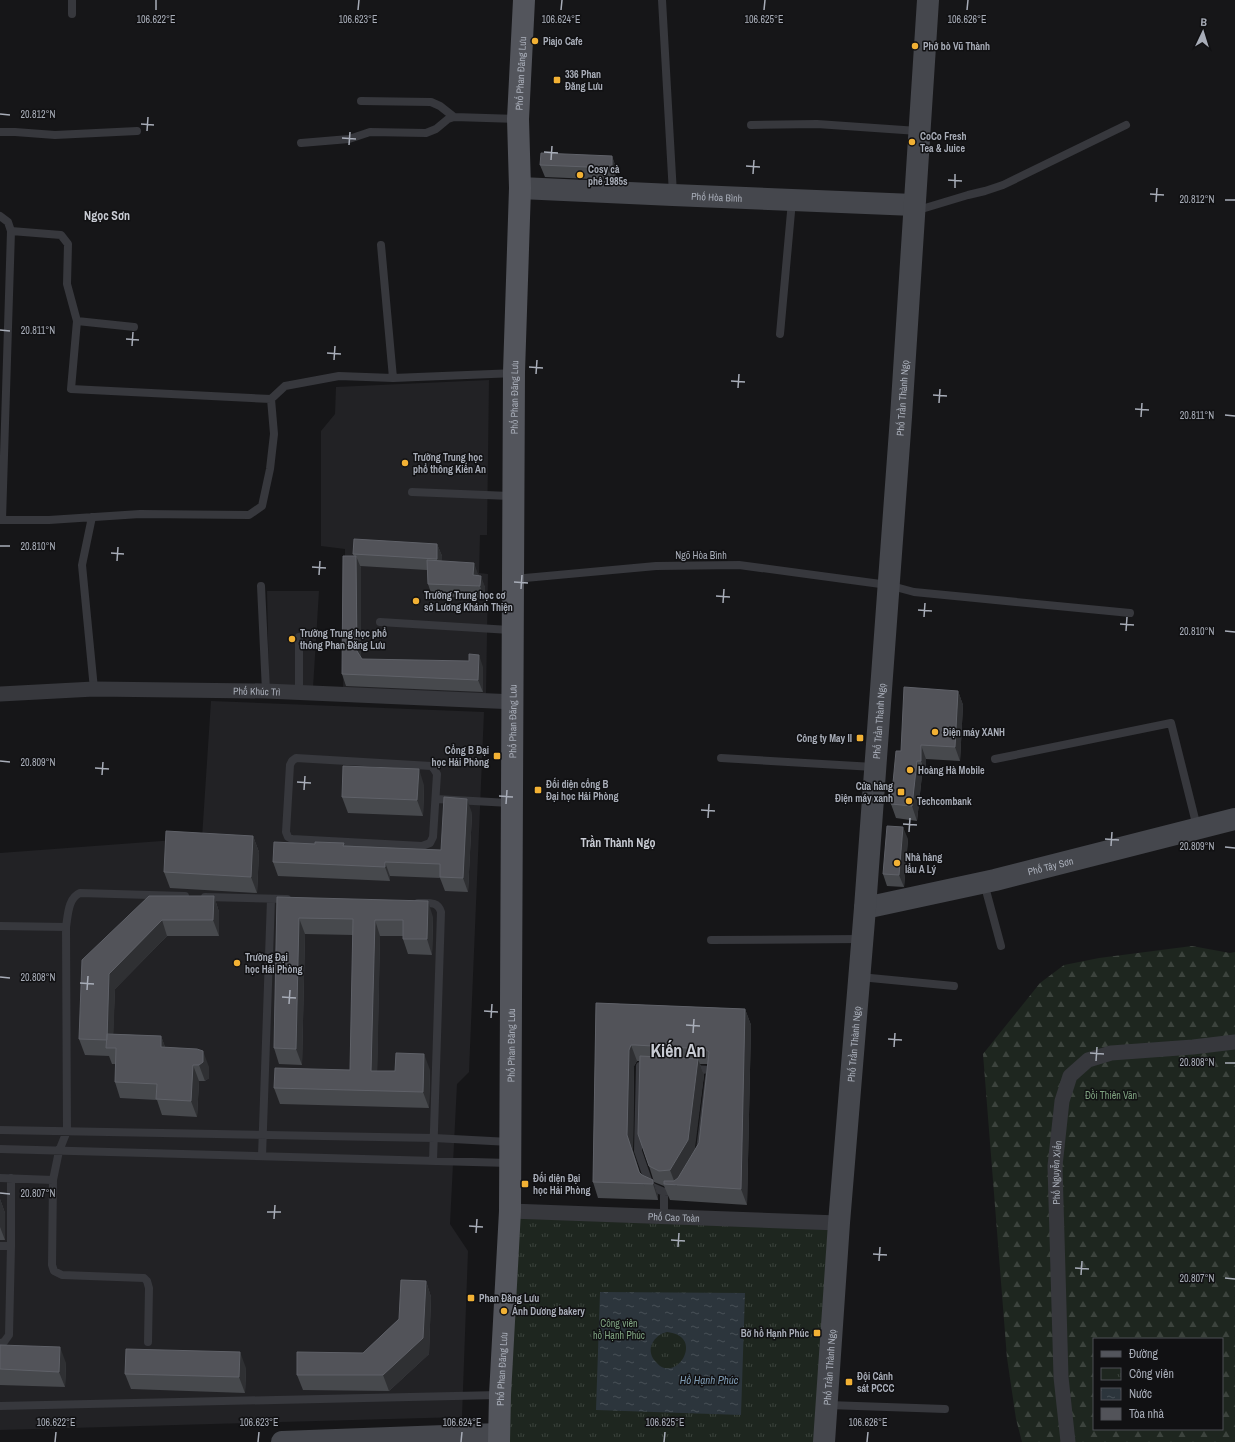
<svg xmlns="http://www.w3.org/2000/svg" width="1235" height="1442" viewBox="0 0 1235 1442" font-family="'Archivo Narrow',sans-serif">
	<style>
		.built { fill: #222225 }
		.forest { fill: url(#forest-firs); fill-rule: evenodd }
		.park { fill: url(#park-tufts) }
		.water { fill: url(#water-ripples); fill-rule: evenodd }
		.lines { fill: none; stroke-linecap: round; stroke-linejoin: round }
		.lane { stroke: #37383d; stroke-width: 8 }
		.street { stroke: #37383d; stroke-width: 15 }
		.secondary { stroke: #45474d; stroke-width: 22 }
		.primary { stroke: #53555c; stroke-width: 22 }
		.wall { fill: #47494d; fill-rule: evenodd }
		.shaded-wall { fill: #2f3033 }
		.building { fill: #525359; stroke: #5f6168 }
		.ticks { fill: none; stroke: #a8adb8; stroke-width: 1.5 }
		.poi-dot { fill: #f2b134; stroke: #111113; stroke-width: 1.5 }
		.labels { text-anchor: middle; stroke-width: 3; stroke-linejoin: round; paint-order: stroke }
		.poi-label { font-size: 10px; font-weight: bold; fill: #a8adb8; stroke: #111113; text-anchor: start }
		.street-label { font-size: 10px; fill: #a8adb8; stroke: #111113 }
		.park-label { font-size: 10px; fill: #7fa381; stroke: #111113 }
		.water-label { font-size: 11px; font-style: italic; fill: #7f9bb3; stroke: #111113 }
		.quarter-label { font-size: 12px; font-weight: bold; fill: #c9ccd4; stroke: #111113 }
		.town-label { font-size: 18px; font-weight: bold; fill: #c9ccd4; stroke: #111113 }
		.ticks-label { font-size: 10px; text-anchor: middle; fill: #a8adb8; stroke: #111113; stroke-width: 3; stroke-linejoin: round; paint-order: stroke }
	</style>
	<defs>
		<pattern id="forest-firs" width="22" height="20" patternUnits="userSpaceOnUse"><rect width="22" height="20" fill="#1e261f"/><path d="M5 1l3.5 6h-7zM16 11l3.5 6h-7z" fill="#3c433d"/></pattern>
		<pattern id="park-tufts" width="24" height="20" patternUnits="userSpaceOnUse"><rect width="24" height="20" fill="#1e261f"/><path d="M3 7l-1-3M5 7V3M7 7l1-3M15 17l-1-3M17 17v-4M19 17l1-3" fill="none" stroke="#3c433d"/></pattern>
		<pattern id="water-ripples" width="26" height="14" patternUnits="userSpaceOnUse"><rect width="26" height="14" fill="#2c353c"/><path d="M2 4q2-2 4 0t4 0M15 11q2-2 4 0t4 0" fill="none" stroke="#485056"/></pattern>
	</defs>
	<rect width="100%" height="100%" fill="#161618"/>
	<!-- built -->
	<path class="built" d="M489 380 487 535H480L479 573 488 574 486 694 343 690 345 549 321 546V431L335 414 336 387Z
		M267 591H319L313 688 269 687Z
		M211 701 484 712 469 1072 457 1084 450 1224 468 1251 462 1417 0 1430V853L202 838Z"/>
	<!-- forest -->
	<path class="forest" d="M1192 946 1230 953 1235 952V1442H1022L1016 1419 1007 1358 983 1054 1040 983 1064 965 1099 958ZM1094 1339H1222V1429H1094Z"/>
	<!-- park -->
	<path class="park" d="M510 1211 839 1223 823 1442H500Z"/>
	<!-- water -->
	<path class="water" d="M600 1292 745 1293 741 1415 596 1410ZM667 1332C707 1336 675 1387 655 1361 645 1349 654 1335 667 1332Z"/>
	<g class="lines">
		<!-- lane -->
		<path class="lane" d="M662 0 673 194
			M72 14V0
			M361 101 431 102 440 106 454 117
			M751 125 817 124 918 131
			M0 132H15L55 135 137 131
			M301 143 349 139 370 132 426 133 436 129 448 119 454 117 517 119
			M915 211 968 195 985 191 1003 185 1126 125
			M0 216 8 222 11 231 2 520
			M11 231 61 235 68 244 67 284 77 321 134 327
			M77 321 71 389 271 399
			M780 334 792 201
			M393 378 514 373
			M412 492 513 496
			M92 517 82 565 94 689
			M0 520H49L140 514 249 515 262 506 270 469 274 434 271 399 285 386 339 376 393 378 381 245
			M514 579 656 566 739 565 888 585 914 592 1130 613
			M261 586 266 691
			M380 622 511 630
			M299 692V637
			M296 758 431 766 434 769 437 774 433 837 430 843 422 846 292 839 288 837 286 832 290 765 292 761Z
			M721 758 874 767
			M995 759 1171 723 1197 827
			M436 799 511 803
			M984 883 1001 946
			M205 897 287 899
			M418 903C428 903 438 901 441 912L433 1161
			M0 926 66 927
			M711 940 861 939
			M860 977 954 986
			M640 1066 710 1070 699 1158 679 1191 664 1192 650 1186 638 1151Z
			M0 1130 434 1138 510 1142
			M0 1149 509 1163
			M262 1156 271 899
			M0 1178 53 1180
			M664 1217V1192
			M0 1246H11
			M148 1342 149 1288 147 1281 144 1278 62 1275 54 1271 52 1265 53 1180 59 1151 67 1131 66 927C68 915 68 898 80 893L185 896
			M0 1343 4 1342 9 1335 11 1246V1178
			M828 1405 945 1409
			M0 1406 499 1395"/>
		<!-- street -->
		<g class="street">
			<path id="s1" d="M0 694 94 689 266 691 513 702"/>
			<path id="s2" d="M510 1211 839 1223"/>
			<path id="s3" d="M1068 1442 1061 1377 1055 1166 1062 1101 1070 1076 1088 1060 1111 1053 1193 1047 1235 1042"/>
		</g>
		<!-- secondary -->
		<g class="secondary">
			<path id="s4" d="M520 188 673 195 914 205"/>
			<path id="s5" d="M865 908 995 880 1235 819"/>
			<path d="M282 1442 499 1434"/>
			<path id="s6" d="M824 1442 839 1223 865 908 901 417 928 0"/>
		</g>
		<!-- primary -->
		<path class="primary" id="s7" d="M499 1442 500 1395 510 1211 514 372 520 188 518 119 524 0"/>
	</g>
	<!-- wall -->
	<path class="wall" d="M612 156 616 168V180L545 177 540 165Z
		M437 544 442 556 441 561 478 574 485 587V598L432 596 428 584 427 570 360 566 361 568V658L362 659 483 667V692L346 686 342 674 354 556 353 554Z
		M958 691 963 705 960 761 926 759V775H922L917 821 896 818 891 804 901 751Z
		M424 785 423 816 348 813 342 797Z
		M472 813 468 892 445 891 440 878 390 876V881L278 876 273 862 315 844 441 850Z
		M253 836 259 852 257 893 170 888 164 872Z
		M908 839 904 887 887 886 883 874Z
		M149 896H214L219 912V936H167L115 989 113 1034 161 1036 165 1047 209 1067V1078L205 1081H199L197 1117 162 1115 157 1100 120 1098 115 1082 116 1064H112L109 1056 85 1055 79 1039Z
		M277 897 433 917 432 955 408 954 403 939V936H380L377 1071H395L430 1070 429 1108 280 1104 274 1088 350 1070 353 935 305 934 302 1065 279 1064 274 1048Z
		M596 1003 745 1009 751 1025 747 1205 670 1200 664 1186 654 1182 649 1166 639 1061H637L634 1066 633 1151 640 1173 642 1175 653 1180 658 1196V1200L598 1198 593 1182ZM700 1064H708L699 1143 694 1150 704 1075Z
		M0 1199 5 1213V1240H0Z
		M426 1281 431 1297 429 1354 389 1391 303 1390 297 1375 363 1353 399 1319Z
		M0 1345 66 1363 65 1387 0 1385Z
		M246 1368 245 1393 131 1389 125 1374Z"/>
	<!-- shaded-wall -->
	<path class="shaded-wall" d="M612 156 616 168V180L612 168Z
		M437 544 442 556 441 571 437 559Z
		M356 556 361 568V663L357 651Z
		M474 563 478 574V587L473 575Z
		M481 576 485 587V598L480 586Z
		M479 655 483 667V692L478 680Z
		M958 691 963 705 960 761 955 747Z
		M921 745 926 759V775L921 761Z
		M917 761 922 775 917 821 912 806Z
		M419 769 424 785 423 816 417 800Z
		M467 799 472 813 468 892 463 878Z
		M903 827 908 839 904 887 899 875Z
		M253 836 259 852 257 893 251 877Z
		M385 862 390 876V881L385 867Z
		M214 896 219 912V936L213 920Z
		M428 901 433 917 432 955 427 939Z
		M299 918 305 934 302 1065 296 1049Z
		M162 920 167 936 115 989 113 1048 107 1040 109 974Z
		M375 920 380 936 377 1086 371 1071Z
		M745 1009 751 1025 747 1205 741 1189Z
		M161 1036 167 1052 161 1047Z
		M631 1045 637 1061 634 1066 633 1151 645 1188 627 1135 629 1050Z
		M203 1051 209 1067V1078L205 1081 199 1065Z
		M424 1054 430 1070 429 1108 423 1092Z
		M698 1059 704 1075 694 1156 676 1186 670 1170Z
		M193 1065 199 1081 197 1117 191 1101Z
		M653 1180 658 1196V1200L653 1184Z
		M0 1199 5 1213V1240L0 1227Z
		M426 1281 431 1297 429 1354 389 1391 383 1375Z
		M60 1347 66 1363 65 1387 59 1372Z
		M240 1352 246 1368 245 1393 239 1377Z"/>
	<!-- building -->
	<path class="building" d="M541 153 612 156V168L540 165Z
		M354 539 437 544V559L353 554Z
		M343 556H356L357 651 362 659 469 661V654L479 655 478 680 342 674Z
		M427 560 474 563 473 575 481 576 480 586 428 584Z
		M904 687 958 691 955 747 921 745V761H917L912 806 891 804 896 751H901Z
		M343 766 419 769 417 800 342 797Z
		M444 797 467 799 463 878 440 877V864L385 862V867L273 862 274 842 315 844V842L344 843 343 846 441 850Z
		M887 826 903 827 899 875 883 874Z
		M166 831 253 836 251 877 164 872Z
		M149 896H214L213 920H162L109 974 107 1040 79 1039 82 960Z
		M277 897 428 901 427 939H403V920H375L371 1071H395L396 1053 424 1054 423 1092 274 1088 275 1068 350 1070 353 919 299 918 296 1049 274 1048Z
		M596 1003 745 1009 741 1189 664 1184V1181H674L678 1178 699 1143 709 1052 705 1049 635 1045H631L629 1050 627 1135 639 1172 642 1175 653 1180V1184L593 1182Z
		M107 1034 161 1036V1047L197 1049 203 1051V1062L199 1065H193L191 1101 156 1099 157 1084 115 1082 116 1048H106Z
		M640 1056 698 1059 688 1140 670 1170 659 1171 649 1166 638 1134Z
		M401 1280 426 1281 423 1338 383 1375H297V1352L363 1353 399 1319Z
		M0 1345 60 1347 59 1372 0 1369Z
		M126 1349 240 1352 239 1377 125 1374Z"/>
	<!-- ticks -->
	<path class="ticks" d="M156 10V0M358 10 359 0M561 10 562 0M764 10 765 0M967 10 968 0M0 114 10 115M141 124 154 125M147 131 148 117M342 138 356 139M349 145 350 132M544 152 558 153M551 160 552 146M746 166 760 167M753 174 754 160M948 180 962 181M955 188V174M1150 194 1164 195M1225 200H1235M1156 202 1157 188M0 330 10 331M126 339 139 340M132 346 133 332M327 353 341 354M334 360 335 346M529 367 543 368M536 374 537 360M731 381 745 382M738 388 739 374M933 395 947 396M939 403 940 389M1135 409 1149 410M1225 415 1235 416M1141 417 1142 403M0 546H10M111 553 124 554M117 561 118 547M312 567 326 568M319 575 320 561M514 582 528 583M521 589 522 575M716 596 730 597M723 603 724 589M918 610 932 611M924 617 925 603M1120 624 1134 625M1126 631 1127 617M1225 631 1235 632M0 761 10 762M95 768 109 769M102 775 103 762M297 782 311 783M304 790 305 776M499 796 513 797M506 804 507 790M701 810 715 811M708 818 709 804M903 824 917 825M909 832 910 818M1105 839 1119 840M1111 846 1112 832M1225 847 1235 848M0 977 10 978M80 983 94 984M87 990 88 976M282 997 296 998M289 1004 290 990M484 1011 498 1012M491 1018 492 1004M686 1025 700 1026M693 1033 694 1019M888 1039 902 1040M894 1047 895 1033M1090 1053 1104 1054M1096 1061 1097 1047M1225 1063H1235M0 1193 10 1194M267 1212H281M274 1219 275 1205M469 1226 483 1227M476 1233 477 1219M671 1240 685 1241M678 1247 679 1233M873 1254 887 1255M879 1261 880 1247M1075 1268 1089 1269M1081 1275 1082 1261M1225 1278 1235 1279M55 1442 56 1432M258 1442 259 1432M461 1442 462 1432M664 1442 665 1432M867 1442 868 1432"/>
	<!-- markers -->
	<g class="poi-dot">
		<circle cx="535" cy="41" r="4"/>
		<circle cx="915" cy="46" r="4"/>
		<rect x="553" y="76" width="8" height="8" rx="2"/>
		<circle cx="912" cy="142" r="4"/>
		<circle cx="580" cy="175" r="4"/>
		<circle cx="405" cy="463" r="4"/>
		<circle cx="416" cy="601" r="4"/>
		<circle cx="292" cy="639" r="4"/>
		<circle cx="935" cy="732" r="4"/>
		<rect x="856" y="734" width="8" height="8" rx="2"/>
		<rect x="493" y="752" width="8" height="8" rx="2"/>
		<circle cx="910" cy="770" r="4"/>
		<rect x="534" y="786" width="8" height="8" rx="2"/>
		<rect x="897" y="788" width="8" height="8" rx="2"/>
		<circle cx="909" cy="801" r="4"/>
		<circle cx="897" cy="863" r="4"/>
		<circle cx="237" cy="963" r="4"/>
		<rect x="521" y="1180" width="8" height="8" rx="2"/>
		<rect x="467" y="1294" width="8" height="8" rx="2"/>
		<circle cx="504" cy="1311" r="4"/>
		<rect x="813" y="1329" width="8" height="8" rx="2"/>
		<rect x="845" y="1378" width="8" height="8" rx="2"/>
	</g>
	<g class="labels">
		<!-- poi labels -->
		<g class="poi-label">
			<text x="543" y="45">Piajo Cafe</text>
			<text x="923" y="50">Phở bò Vũ Thành</text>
			<text x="565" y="78">336 Phan<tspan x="565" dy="12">Đăng Lưu</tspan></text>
			<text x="920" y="140">CoCo Fresh<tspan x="920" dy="12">Tea &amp; Juice</tspan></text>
			<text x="588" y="173">Cosy cà<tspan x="588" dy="12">phê 1985s</tspan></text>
			<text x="413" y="461">Trường Trung học<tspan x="413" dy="12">phổ thông Kiến An</tspan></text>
			<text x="424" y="599">Trường Trung học cơ<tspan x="424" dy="12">sở Lương Khánh Thiện</tspan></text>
			<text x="300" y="637">Trường Trung học phổ<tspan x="300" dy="12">thông Phan Đăng Lưu</tspan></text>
			<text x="943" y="736">Điện máy XANH</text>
			<text x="852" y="742" text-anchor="end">Công ty May II</text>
			<text x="489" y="754" text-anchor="end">Cổng B Đại<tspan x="489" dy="12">học Hải Phòng</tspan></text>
			<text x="918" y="774">Hoàng Hà Mobile</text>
			<text x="546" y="788">Đối diện cổng B<tspan x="546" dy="12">Đại học Hải Phòng</tspan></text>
			<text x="893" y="790" text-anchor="end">Cửa hàng<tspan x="893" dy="12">Điện máy xanh</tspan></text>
			<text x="917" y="805">Techcombank</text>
			<text x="905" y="861">Nhà hàng<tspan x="905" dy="12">lẩu A Lý</tspan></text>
			<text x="245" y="961">Trường Đại<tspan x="245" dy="12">học Hải Phòng</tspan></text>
			<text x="533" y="1182">Đối diện Đại<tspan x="533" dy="12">học Hải Phòng</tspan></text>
			<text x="479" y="1302">Phan Đăng Lưu</text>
			<text x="512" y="1315">Ánh Dương bakery</text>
			<text x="809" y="1337" text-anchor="end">Bờ hồ Hạnh Phúc</text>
			<text x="857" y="1380">Đội Cảnh<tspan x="857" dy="12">sát PCCC</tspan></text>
		</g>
		<!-- street labels -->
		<g class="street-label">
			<text dy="4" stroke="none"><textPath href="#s7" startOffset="1369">Phố Phan Đăng Lưu</textPath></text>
			<text dy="4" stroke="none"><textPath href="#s4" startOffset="197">Phố Hòa Bình</textPath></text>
			<text dy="4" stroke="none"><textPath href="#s7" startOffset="1045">Phố Phan Đăng Lưu</textPath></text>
			<text dy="4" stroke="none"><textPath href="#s6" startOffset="1047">Phố Trần Thành Ngọ</textPath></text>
			<text x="701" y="559">Ngõ Hòa Bình</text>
			<text dy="4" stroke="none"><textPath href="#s1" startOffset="257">Phố Khúc Trì</textPath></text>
			<text dy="4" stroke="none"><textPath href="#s7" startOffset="721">Phố Phan Đăng Lưu</textPath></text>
			<text dy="4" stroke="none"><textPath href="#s6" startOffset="723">Phố Trần Thành Ngọ</textPath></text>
			<text dy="4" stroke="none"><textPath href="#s5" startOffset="190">Phố Tây Sơn</textPath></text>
			<text dy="4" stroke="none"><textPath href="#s6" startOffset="399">Phố Trần Thành Ngọ</textPath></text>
			<text dy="4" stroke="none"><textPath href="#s7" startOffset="397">Phố Phan Đăng Lưu</textPath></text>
			<text dy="4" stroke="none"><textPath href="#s3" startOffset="270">Phố Nguyễn Xiển</textPath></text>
			<text dy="4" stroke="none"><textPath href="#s2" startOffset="164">Phố Cao Toàn</textPath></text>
			<text dy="4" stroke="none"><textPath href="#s6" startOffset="75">Phố Trần Thành Ngọ</textPath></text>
			<text dy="4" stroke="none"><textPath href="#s7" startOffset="73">Phố Phan Đăng Lưu</textPath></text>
		</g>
		<!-- park labels -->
		<g class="park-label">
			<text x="1111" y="1099">Đồi Thiên Văn</text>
			<text x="619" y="1327">Công viên<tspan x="619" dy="12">hồ Hạnh Phúc</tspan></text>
		</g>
		<!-- water labels -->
		<g class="water-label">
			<text x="709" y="1384">Hồ Hạnh Phúc</text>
		</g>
		<!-- quarter labels -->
		<g class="quarter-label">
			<text x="107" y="220">Ngọc Sơn</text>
			<text x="618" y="847">Trần Thành Ngọ</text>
		</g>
		<!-- town labels -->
		<g class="town-label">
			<text x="678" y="1057">Kiến An</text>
		</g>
	</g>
	<g class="ticks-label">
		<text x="156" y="23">106.622°E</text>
		<text x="358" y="23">106.623°E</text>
		<text x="561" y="23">106.624°E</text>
		<text x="764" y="23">106.625°E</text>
		<text x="967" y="23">106.626°E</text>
		<text x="38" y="118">20.812°N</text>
		<text x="1197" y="203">20.812°N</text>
		<text x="38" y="334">20.811°N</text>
		<text x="1197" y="419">20.811°N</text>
		<text x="38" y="550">20.810°N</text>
		<text x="1197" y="635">20.810°N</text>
		<text x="38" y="766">20.809°N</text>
		<text x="1197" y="850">20.809°N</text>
		<text x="38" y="981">20.808°N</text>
		<text x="1197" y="1066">20.808°N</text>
		<text x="38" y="1197">20.807°N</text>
		<text x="1197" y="1282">20.807°N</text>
		<text x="56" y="1426">106.622°E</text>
		<text x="259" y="1426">106.623°E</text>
		<text x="462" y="1426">106.624°E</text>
		<text x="665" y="1426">106.625°E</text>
		<text x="868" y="1426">106.626°E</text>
	</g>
	<!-- legend -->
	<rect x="1093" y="1338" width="130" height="92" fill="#111113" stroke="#4d4f55"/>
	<rect x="1101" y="1351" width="20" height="6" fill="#53555c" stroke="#4d4f55"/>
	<text x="1129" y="1358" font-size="12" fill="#a8adb8">Đường</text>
	<rect x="1101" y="1368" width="20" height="12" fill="url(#park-tufts)" stroke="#4d4f55"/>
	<text x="1129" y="1378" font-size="12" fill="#a8adb8">Công viên</text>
	<rect x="1101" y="1388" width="20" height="12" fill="url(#water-ripples)" stroke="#4d4f55"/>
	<text x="1129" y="1398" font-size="12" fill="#a8adb8">Nước</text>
	<rect x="1101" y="1408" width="20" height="12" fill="#525359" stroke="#4d4f55"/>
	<text x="1129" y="1418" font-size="12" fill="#a8adb8">Tòa nhà</text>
	<!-- north arrow -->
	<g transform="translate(1203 32) rotate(4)" stroke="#111113" stroke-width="3" paint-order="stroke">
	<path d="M0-3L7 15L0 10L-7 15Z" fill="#a8adb8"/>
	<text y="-6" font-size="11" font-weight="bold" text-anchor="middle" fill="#a8adb8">B</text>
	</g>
</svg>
